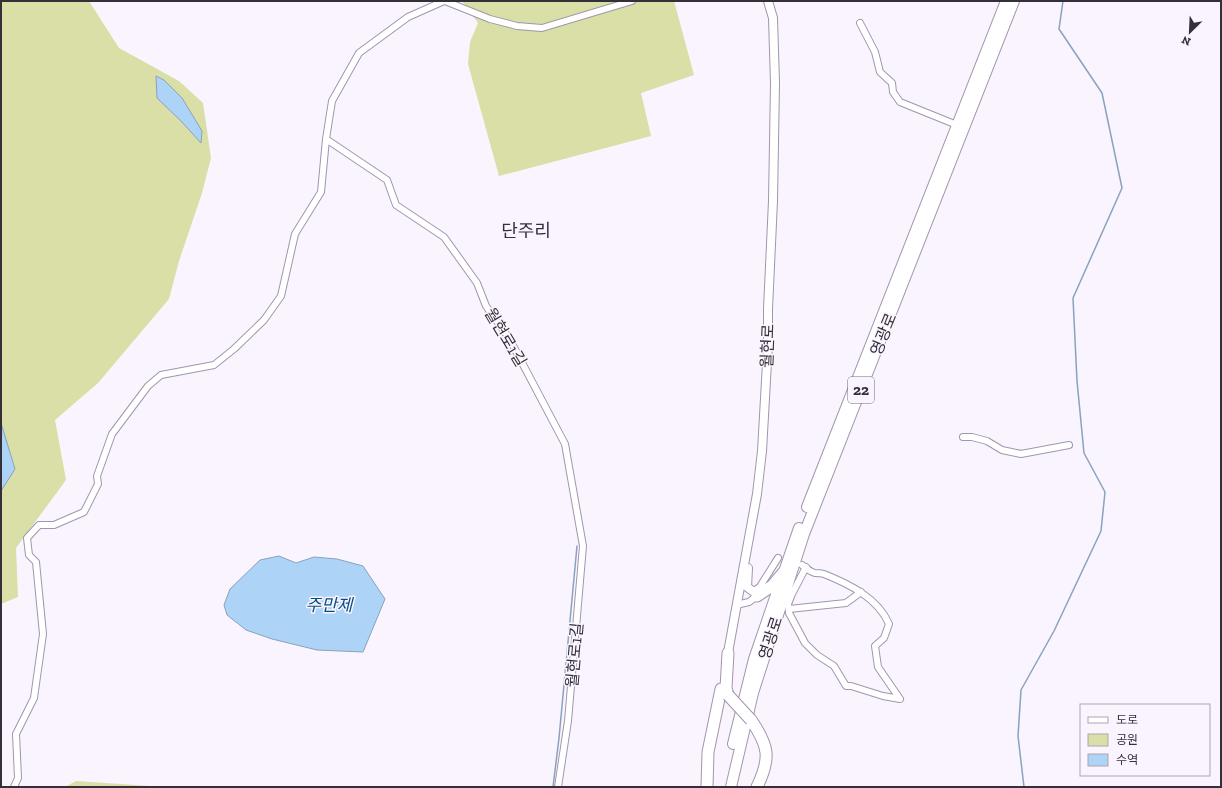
<svg xmlns="http://www.w3.org/2000/svg" width="1222" height="788" viewBox="0 0 1222 788" font-family="'Zilla Slab','Noto Sans KR',serif">
	<style>
		.green { fill: #d9dfa6 }
		.water { fill: #add3f6; stroke: #89a2bd }
		.lines { fill: none; stroke-linecap: round; stroke-linejoin: round }
		.stream { stroke: #89a2bd; stroke-width: 1.5 }
		.minor-casing { stroke: #a295ad; stroke-width: 8 }
		.tertiary-casing { stroke: #a295ad; stroke-width: 10 }
		.primary-casing { stroke: #a295ad; stroke-width: 12 }
		.trunk-casing { stroke: #a295ad; stroke-width: 13 }
		.minor { stroke: #fff; stroke-width: 6 }
		.tertiary { stroke: #fff; stroke-width: 8 }
		.primary { stroke: #fff; stroke-width: 10 }
		.trunk { stroke: #fff; stroke-width: 11 }
		.trunk-bridge-casing { stroke: #a295ad; stroke-width: 13; stroke-linecap: butt }
		.trunk-bridge { stroke: #fff; stroke-width: 11 }
		.labels { text-anchor: middle; stroke-width: 3; stroke-linejoin: round; paint-order: stroke }
		.shield { fill: #faf4fe; stroke: #706a74; stroke-width: 1 }
		.shield-label { font-size: 15px; font-weight: bold; fill: #352f39 }
		.street-label { font-size: 16px; fill: #352f39; stroke: #faf4fe }
		.water-label { font-size: 17px; font-style: italic; fill: #024f84; stroke: #faf4fe }
		.quarter-label { font-size: 18px; fill: #352f39; stroke: #faf4fe }
	</style>
	<rect width="100%" height="100%" fill="#faf4fe"/>
	<!-- green -->
	<path class="green" d="M1 1H89L119 48 179 81 203 103 211 158 202 193 179 261 169 299 98 383 55 420 66 480 16 548 18 597 1 604Z
		M462 1H674L694 75 641 93 651 136 499 176 468 64 470 42 478 23Z
		M76 781 150 786 151 787H65Z"/>
	<!-- water -->
	<path class="water" d="M156 76 164 80 182 98 202 131 201 143 181 121 157 98Z
		M1 423 15 469 1 491Z
		M279 556 296 563 314 557 337 559 363 566 385 599 363 652 317 650 272 639 246 630 227 615 224 605 230 589 260 560Z"/>
	<g class="lines">
		<!-- stream -->
		<path class="stream" d="M553 787 559 738 577 546
			M1024 787 1018 736 1021 690 1054 631 1101 531 1105 492 1084 453 1077 381 1073 298 1122 188 1102 93 1059 29 1063 1"/>
		<defs>
			<path id="minor" d="M444 1 408 17 359 53 332 101 326 139 387 180 396 205 444 237 477 283 486 306 509 338 565 444 583 546 568 721 558 787
				M445 1 490 19 517 26 542 28 632 1
				M860 23 875 52 880 72 892 83 893 92 900 102 952 123
				M963 437H972L987 441 1002 450 1021 454 1069 445
				M802 565C806 568 810 572 815 573 818 573 821 573 824 574 849 584 878 598 889 624L884 638 875 646 878 667 900 699 883 696 851 686H846L834 666 817 655 805 643 789 613 788 604 792 594 806 567
				M736 605 749 602 757 596 761 585 778 558
				M789 609 846 603 861 592
				M14 787 18 778 16 734 34 698 43 634 36 562 29 555 27 538 39 525H54L84 512 98 484 97 476 112 434 148 386 161 375 214 365 234 349 264 320 281 296 295 234 321 192 326 139"/>
			<path id="tertiary" d="M748 568 747 587 754 592 760 588
				M727 658 757 494 762 451 768 345V309L773 201 775 83 773 18 768 1"/>
			<path id="primary" d="M807 507 1006 1
				M733 744 754 659 799 528
				M731 787 753 693 804 534 1014 1"/>
			<path id="trunk" d="M757 596 772 586 783 573
				M728 695 726 688 728 653
				M751 720C769 746 771 758 757 787
				M707 787 708 752 721 689"/>
		</defs>
		<!-- minor casing -->
		<use href="#minor" class="minor-casing"/>
		<!-- tertiary casing -->
		<use href="#tertiary" class="tertiary-casing"/>
		<!-- primary casing -->
		<use href="#primary" class="primary-casing"/>
		<!-- trunk casing -->
		<use href="#trunk" class="trunk-casing"/>
		<!-- minor -->
		<use href="#minor" class="minor"/>
		<!-- tertiary -->
		<use href="#tertiary" class="tertiary"/>
		<!-- primary -->
		<use href="#primary" class="primary"/>
		<!-- trunk -->
		<use href="#trunk" class="trunk"/>
		<defs>
			<path id="trunk-bridge" d="M728 695 751 720"/>
		</defs>
		<!-- trunk-bridge casing -->
		<use href="#trunk-bridge" class="trunk-bridge-casing"/>
		<!-- trunk-bridge -->
		<use href="#trunk-bridge" class="trunk-bridge"/>
	</g>
	<g class="labels">
		<!-- shield labels -->
		<rect class="shield" x="848" y="377" width="26" height="26" rx="3"/>
		<g class="shield-label">
			<text x="861" y="395">22</text>
		</g>
		<!-- street labels -->
		<g class="street-label">
			<text transform="translate(883 334) rotate(-68)" y="6">영광로</text>
			<text transform="translate(506 337) rotate(59)" y="6">월현로1길</text>
			<text transform="translate(767 346) rotate(-88)" y="6">월현로</text>
			<text transform="translate(770 638) rotate(-72)" y="6">영광로</text>
			<text transform="translate(574 655) rotate(-85)" y="6">월현로1길</text>
		</g>
		<!-- water labels -->
		<g class="water-label">
			<text x="329" y="611">주만제</text>
		</g>
		<!-- quarter labels -->
		<g class="quarter-label">
			<text x="526" y="237">단주리</text>
		</g>
	</g>
	<!-- border -->
	<rect width="1222" height="788" fill="none" stroke="#352f39" stroke-width="4"/>
	<!-- legend -->
	<rect x="1080" y="704" width="130" height="72" fill="#faf4fe" stroke="#aba5af"/>
	<rect x="1088" y="717" width="20" height="6" fill="#ffffff" stroke="#aba5af"/>
	<text x="1116" y="724" font-size="12" fill="#352f39">도로</text>
	<rect x="1088" y="734" width="20" height="12" fill="#d9dfa6" stroke="#aba5af"/>
	<text x="1116" y="744" font-size="12" fill="#352f39">공원</text>
	<rect x="1088" y="754" width="20" height="12" fill="#add3f6" stroke="#aba5af"/>
	<text x="1116" y="764" font-size="12" fill="#352f39">수역</text>
	<!-- north arrow -->
	<g transform="translate(1190 32) rotate(204)" stroke="#faf4fe" stroke-width="3" paint-order="stroke">
	<path d="M0-3L7 15L0 10L-7 15Z" fill="#352f39"/>
	<text y="-6" font-size="11" font-weight="bold" text-anchor="middle" fill="#352f39">N</text>
	</g>
</svg>
